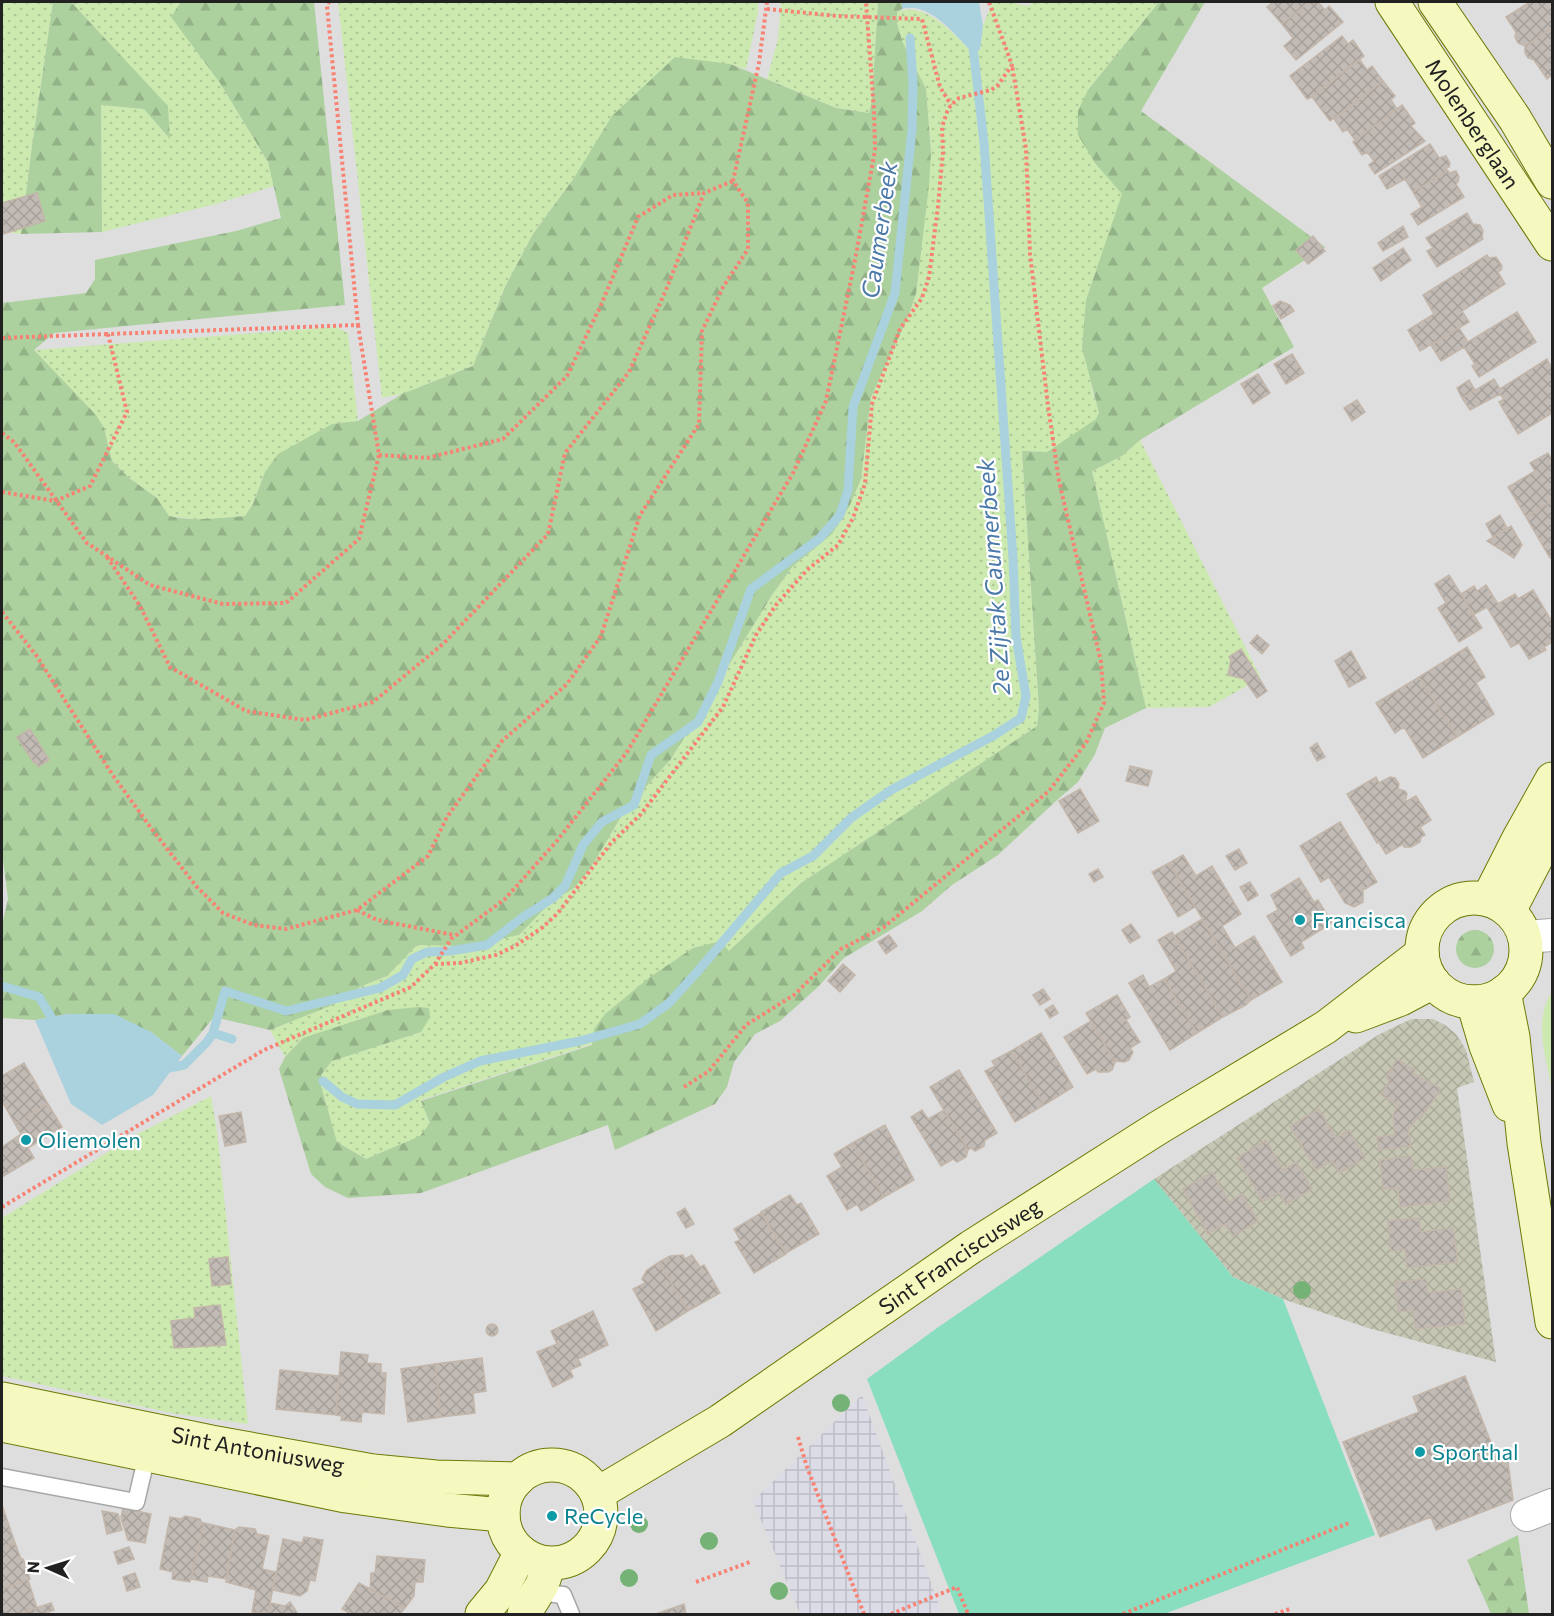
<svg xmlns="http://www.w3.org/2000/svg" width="1554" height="1616" viewBox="0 0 1554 1616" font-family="Commissioner,sans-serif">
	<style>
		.residential { fill: #dfdede }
		.construction { fill: url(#construction-cross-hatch) }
		.grass { fill: url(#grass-dots) }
		.forest { fill: url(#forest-firs) }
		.garden { fill: #cceab0 }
		.pitch { fill: #88debe }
		.plaza { fill: url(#plaza-grid) }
		.water { fill: #aad1de }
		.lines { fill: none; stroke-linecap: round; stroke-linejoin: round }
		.stream { stroke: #aad1de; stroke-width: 9 }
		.building { fill: url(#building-cross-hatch); stroke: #c3b6ab; stroke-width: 1.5 }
		.lane-casing { stroke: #a8a8a8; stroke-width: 19 }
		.street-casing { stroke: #a8a8a8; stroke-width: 34 }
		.secondary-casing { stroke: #6c7a07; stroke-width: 35 }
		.path { stroke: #f88273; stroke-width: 4; stroke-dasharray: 3 3; stroke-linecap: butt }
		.lane { stroke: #fff; stroke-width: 16 }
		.street { stroke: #fff; stroke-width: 32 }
		.secondary { stroke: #f5f9bf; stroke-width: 33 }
		.tree { fill: #74b276 }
		.culture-dot { fill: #0f9aa8; stroke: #fff; stroke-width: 2 }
		.labels { text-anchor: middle; stroke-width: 4.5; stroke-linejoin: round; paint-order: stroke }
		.street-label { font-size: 22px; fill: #212121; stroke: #fff }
		.culture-label { font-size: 22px; fill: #0d838f; stroke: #fff; text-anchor: start }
		.water-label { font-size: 24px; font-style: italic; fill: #4b79a9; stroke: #fff }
	</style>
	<defs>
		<pattern id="construction-cross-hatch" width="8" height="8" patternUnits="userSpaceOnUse" patternTransform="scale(1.5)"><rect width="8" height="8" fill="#c6c6b4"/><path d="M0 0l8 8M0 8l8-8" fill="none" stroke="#aaaa9a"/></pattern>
		<pattern id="grass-dots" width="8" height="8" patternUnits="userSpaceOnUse" patternTransform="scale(1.5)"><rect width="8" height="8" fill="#cceab0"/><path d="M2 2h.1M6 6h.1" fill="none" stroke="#afc897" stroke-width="1.8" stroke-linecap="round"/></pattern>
		<pattern id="forest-firs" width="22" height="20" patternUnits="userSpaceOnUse" patternTransform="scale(1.5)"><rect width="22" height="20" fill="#acd09e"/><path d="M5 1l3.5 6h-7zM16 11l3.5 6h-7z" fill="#94b288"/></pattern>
		<pattern id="plaza-grid" width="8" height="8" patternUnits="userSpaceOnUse" patternTransform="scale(1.5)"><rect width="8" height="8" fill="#dcdce7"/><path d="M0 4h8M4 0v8" fill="none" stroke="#bcbcc6"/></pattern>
		<pattern id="building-cross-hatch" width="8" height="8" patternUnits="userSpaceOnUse" patternTransform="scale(1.5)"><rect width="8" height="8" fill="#c2bab4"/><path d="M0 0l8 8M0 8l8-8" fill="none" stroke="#a6a09a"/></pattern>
	</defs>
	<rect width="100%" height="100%" fill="#f1eee8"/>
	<!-- residential -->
	<path class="residential" d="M2 2H1552V1614H2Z"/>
	<!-- construction -->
	<path class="construction" d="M1411 1019H1433L1445 1025 1456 1034 1466 1050 1474 1082 1457 1088 1496 1362 1368 1328 1283 1299 1233 1277 1154 1179 1378 1035Z"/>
	<!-- grass -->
	<path class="grass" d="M2 2H53L32 146 21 234 2 231Z
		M71 2H181L172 17 220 83 268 162 274 186 216 204 102 232 101 105 144 109 169 138 168 107Z
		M338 2H758V12L746 69 730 64 574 178 533 234 505 287 473 366 402 394 382 398Z
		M781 2H878L872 100 869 113 836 108 767 79 778 39Z
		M992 2H1014L1016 4 1029 6 1032 2H1159L1088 90 1095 163 1123 194 1086 300 1092 389 1099 413 1096 420 1047 452 1022 451 1039 709 1037 726 801 883 729 951 594 1029 592 1044 421 1100 430 1123 421 1136 366 1159 337 1142 321 1086V1075L332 1061 421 1032 303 1038 285 1057 270 1030 330 1006 362 986 387 976 417 945 519 935 551 902 574 888 590 869 625 810 671 759 772 595 792 567 832 534 849 507 861 479 871 397 908 317 916 294 931 151 926 89 903 43 897 24V12C924 0 953 33 970 50H980L983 26Z
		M336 327 348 333 358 421 332 424 265 472 253 504 245 516 200 520 169 516 157 498 129 478 112 461 104 428 34 350Z
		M1140 440 1261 678 1209 707 1146 708 1092 471 1122 456Z
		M211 1096 217 1131 248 1424 176 1414 2 1376V1218L132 1137Z"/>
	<!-- forest -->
	<path class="forest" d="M53 2H71L168 106 170 139 144 109 101 105 102 232 21 234 32 146Z
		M181 2H314L345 305 54 333 34 350 96 415 104 428 112 461 129 478 157 498 169 516C194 522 219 518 245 516L253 504 265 472 278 454 332 424 358 421 402 394 473 366 505 287 533 234 574 178 612 116 675 57 730 64 836 108 869 113 872 100 878 2H902V9L897 12V24L903 43 926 89 931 152 929 185 916 294 908 317 871 397 861 479 849 507 832 534 792 567 772 595 671 759 625 810 590 869 574 888 551 902 519 935 466 946 417 945 387 976 362 986 330 1006 270 1030 214 1017 182 1056 151 1032 68 1014 35 1020 2 1018V925L8 899 2 852V303L86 293 95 279V260L236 231 281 218 268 162 220 83 171 17Z
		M1159 2H1205L1141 111 1325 247 1262 288 1294 347 1140 440 1122 456 1092 471 1146 708 1105 728 1095 754 1078 782 1056 801 998 855 952 885 922 911 844 958 818 987 780 1021 755 1034 734 1062 727 1087 715 1104 615 1150 608 1125 421 1193 348 1198 325 1187 311 1174 279 1069 285 1057 303 1038 388 1010 418 1007 429 1008 430 1017 421 1032 332 1061 321 1075V1086L337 1142 366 1159 420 1136 430 1123 421 1101 592 1045 594 1029 605 1014 650 977 693 948 721 941 729 951 801 883 1037 726 1039 709 1022 451 1047 452 1096 419 1099 413 1082 347 1086 300 1122 194 1095 163 1078 135V111L1088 90Z
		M1456 949a19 19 0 1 1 38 0a19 19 0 1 1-38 0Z
		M1518 1535 1529 1614H1491L1467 1560Z"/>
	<!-- garden -->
	<path class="garden" d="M1552 992V1089C1546 1057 1533 1020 1552 992Z"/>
	<!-- pitch -->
	<path class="pitch" d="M1154 1179 1233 1277 1283 1299 1375 1535 1164 1614H959L867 1379 937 1328Z"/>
	<!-- plaza -->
	<path class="plaza" d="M862 1395 941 1610 929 1614H800L753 1501Z"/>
	<!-- water -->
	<path class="water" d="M902 2H979L983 26 980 50H970C954 34 929 1 902 9Z
		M68 1014H114L151 1032 182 1056 153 1095 102 1125 71 1104 35 1020Z"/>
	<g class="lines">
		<!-- stream -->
		<path class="stream" d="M2 986 39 997 56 1025
			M213 1033 232 1039
			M164 1069 184 1065 207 1042 213 1033 225 991 286 1011 380 988 403 975 412 959 427 952 450 951 487 945 523 917 553 898 565 886 583 845 602 822 634 805 651 755 698 722 718 682 751 589 820 538 840 515 848 490 853 407 895 293 912 130 913 83 910 38
			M323 1081 342 1097 357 1104 395 1105 444 1077 480 1061 580 1041 640 1024 669 1003 698 971 781 873 813 856 851 818 891 790 993 736 1021 718 1026 696 1016 637 1013 558 984 143 972 38"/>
	</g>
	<!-- building -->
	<path class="building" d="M1271 2H1309L1282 24 1267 7 1272 3Z
		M1309 2H1318L1325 10 1329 6 1343 22 1296 60 1284 46 1293 38 1282 24Z
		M1530 2H1552V28L1525 46 1518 43 1515 37 1516 32 1506 17Z
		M1552 28V75L1547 79 1534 60 1528 58 1525 53V46Z
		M1342 36 1348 44 1353 40 1364 56 1312 97 1307 99 1290 76Z
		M1359 59 1367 70 1372 66 1383 81 1330 121 1312 97Z
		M1383 81 1395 96 1391 100 1397 109 1355 140 1347 129 1343 132 1334 119Z
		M1402 105 1415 123 1411 126 1425 141 1375 174 1369 165 1374 161 1367 152 1362 155 1353 142Z
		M1430 144 1439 158 1446 156 1450 163 1449 167 1446 168 1448 171 1413 192 1405 179 1387 189 1379 176Z
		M1448 171 1449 173 1456 171 1459 177 1458 182 1456 184 1464 197 1418 225 1411 214 1422 207 1413 192Z
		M37 193 45 221 3 234 2 203Z
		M1467 213 1473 224 1480 225 1483 231 1482 237 1483 239 1437 267 1427 251 1433 248 1426 238Z
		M1403 226 1408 237 1383 251 1378 243Z
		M1313 236 1325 251 1308 264 1296 250Z
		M1403 248 1411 260 1391 274 1382 262Z
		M1487 255 1489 258 1496 257 1502 266 1501 270 1498 272 1505 284 1462 311 1469 322 1420 351 1408 330 1434 314 1423 295Z
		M1382 262 1391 274 1381 281 1373 268Z
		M1280 301 1290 305 1294 311 1281 319 1273 306Z
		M1517 312 1536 342 1479 377 1472 366 1475 364 1464 347 1441 361 1431 345 1459 328 1468 342Z
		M1292 354 1304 373 1286 384 1274 364Z
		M1547 359 1552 368V413L1518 434 1499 402 1504 399 1500 394 1470 410 1462 398 1494 379 1500 389Z
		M1258 374 1270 393 1253 404 1241 384Z
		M1469 380 1475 390 1462 398 1457 388Z
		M1357 400 1365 412 1352 421 1344 408Z
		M1548 453 1552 460V501L1526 517 1508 487 1535 471 1530 463Z
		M1552 501V556L1550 558 1526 517Z
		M1500 515 1507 528 1493 537 1486 524Z
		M1511 526 1522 545 1514 558 1487 541Z
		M1449 575 1482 628 1459 642 1438 608 1446 603 1435 584Z
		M1486 585 1498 604 1515 594 1518 599 1533 590 1551 620 1552 619V642L1544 647 1546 650 1529 659 1519 643 1511 647 1487 607 1473 615 1461 594 1474 586 1477 591Z
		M1257 635 1269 645 1262 654 1250 643Z
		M1467 647 1485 677 1476 683 1494 714 1457 737 1419 677Z
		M1241 649 1267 691 1257 698 1244 679 1228 675 1231 660 1229 657Z
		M1351 651 1366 678 1349 687 1335 661Z
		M1419 677 1457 737 1423 758 1404 727 1395 733 1376 703Z
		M30 729 49 760 38 767 36 762 34 763 17 737Z
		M1317 743 1325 757 1317 761 1310 748Z
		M1130 766 1152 771 1148 786 1126 781Z
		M1376 777 1379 783 1390 777 1395 778 1399 784 1398 789 1405 791 1407 794 1405 802 1416 796 1431 820 1420 827 1425 835 1421 837 1420 842 1411 847H1404L1403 844 1386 854 1378 841 1377 843 1347 794Z
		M1080 789 1099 821 1078 833 1059 801Z
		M1340 822 1377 882 1363 890V902L1354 907 1345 903 1329 877 1321 882 1300 846Z
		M1239 849 1247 863 1235 870 1226 856Z
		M1183 855 1196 876 1212 866 1241 914 1222 926 1235 948 1254 936 1282 982 1251 1000 1169 863Z
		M1169 863 1195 907 1178 917 1152 872Z
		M1098 869 1103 877 1094 882 1089 874Z
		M1299 878 1314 902 1318 900 1332 923 1301 942 1304 948 1291 956 1267 916 1278 910 1271 895Z
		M1250 882 1258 895 1248 901 1240 887Z
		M1202 919 1251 1000 1246 1005 1223 1017 1174 936Z
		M1131 924 1140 937 1130 943 1122 930Z
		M1172 932 1223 1017 1197 1033 1164 979 1176 971 1158 940Z
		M889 935 897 946 886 954 878 942Z
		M843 964 855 975 840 992 828 981Z
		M1143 975 1149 987 1164 979 1197 1033 1170 1050 1129 983Z
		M1043 989 1050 999 1040 1005 1033 995Z
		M1117 995 1130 1017 1126 1020 1140 1042 1130 1048 1133 1052 1129 1060 1124 1062 1117 1061 1115 1062 1086 1013Z
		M1053 1005 1058 1013 1050 1018 1045 1010Z
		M1091 1021 1115 1062 1112 1070 1108 1072H1098L1096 1069 1087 1074 1064 1037Z
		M1041 1033 1073 1087 1044 1105 1011 1051Z
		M1011 1051 1044 1105 1015 1122 985 1071 995 1066 992 1061Z
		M1397 1059 1415 1070 1413 1073 1441 1089 1421 1118 1418 1117 1408 1130 1411 1146 1379 1150 1377 1137 1395 1135 1393 1115 1398 1105 1381 1095 1390 1080 1386 1078Z
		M24 1063 48 1104 15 1124 3 1103H2V1076Z
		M959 1070 997 1133 985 1140 984 1146 975 1151 971 1148 968 1150 930 1087Z
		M48 1104 62 1127 28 1148 34 1158 2 1177V1147L21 1134 15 1124Z
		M1319 1109 1336 1138 1349 1130 1365 1158 1340 1173 1332 1161 1316 1170 1290 1126Z
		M922 1110 928 1119 944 1110 968 1150 966 1157 957 1162 953 1159 941 1166 911 1117Z
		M241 1112 246 1142 225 1146 219 1116Z
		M885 1125 914 1180 884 1197 852 1143Z
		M1266 1140 1283 1170 1296 1162 1312 1189 1286 1204 1279 1192 1263 1202 1237 1158Z
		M852 1143 884 1197 861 1211 857 1204 847 1210 827 1176 842 1167 834 1154Z
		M1411 1156 1413 1170 1446 1167 1450 1201 1400 1207 1398 1188 1383 1189 1380 1160Z
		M1212 1172 1229 1202 1242 1194 1258 1221 1233 1236 1225 1224 1208 1234 1183 1189Z
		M790 1195 797 1205 801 1203 819 1234 786 1253 761 1212Z
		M685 1208 694 1224 686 1228 677 1213Z
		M761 1213 786 1254 754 1273 735 1242 740 1240 734 1229Z
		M1419 1218 1420 1232 1453 1228 1458 1262 1407 1268 1405 1249 1391 1251 1388 1221Z
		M683 1255 685 1259 692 1255 700 1267 704 1265 720 1293 688 1311 659 1262 670 1256Z
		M228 1257 231 1284 212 1286 209 1259Z
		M659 1262 688 1311 656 1331 633 1289 645 1283 642 1279 647 1270Z
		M1426 1279 1428 1293 1461 1289 1465 1324 1415 1329 1413 1310 1398 1312 1395 1282Z
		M220 1305 226 1345 174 1348 171 1321 195 1318 194 1308Z
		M593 1311 608 1345 578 1359 581 1365 570 1370 573 1377 553 1387 537 1352 557 1344 551 1331Z
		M486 1330a6 6 0 1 1 12 0a6 6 0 1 1-12 0Z
		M341 1352 368 1355 367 1363 381 1364V1373H386L384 1414 362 1412 361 1422 341 1420 342 1416 336 1415Z
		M482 1358 486 1391 473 1393 475 1413 441 1417 435 1364Z
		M435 1364 441 1417 408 1422 401 1369Z
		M280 1370 339 1376 336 1415 276 1409Z
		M1465 1376 1499 1463 1508 1462 1513 1500 1436 1530 1431 1517 1380 1537 1343 1442 1419 1412 1413 1397Z
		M2 1505 15 1543 2 1548Z
		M123 1508 151 1514 145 1543 128 1540 121 1518Z
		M102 1511 118 1514 122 1530 107 1534Z
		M185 1516 200 1519 202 1523H204L190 1582 172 1579 173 1572 160 1569 170 1517 181 1519Z
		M204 1523 235 1530 226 1579 208 1576 207 1582 191 1579Z
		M239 1527 255 1529 257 1534 269 1536 262 1569 276 1572 268 1614 252 1612 256 1590 226 1582 235 1530Z
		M304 1537 323 1540 315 1581 310 1580 307 1591 300 1596 273 1590 283 1539 302 1543Z
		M15 1543 21 1559H23L30 1579 2 1589V1548Z
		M129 1547 134 1559 118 1564 114 1552Z
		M377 1556 425 1560 423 1582H415L414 1596 405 1608 370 1589 371 1573H375Z
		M135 1573 140 1587 127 1591 123 1577Z
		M28 1580 37 1608 18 1614H2V1589Z
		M359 1583 370 1589 405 1608 400 1614H351L342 1609Z
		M290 1602 298 1614H268L270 1603 285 1606Z
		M51 1603 54 1610 43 1614H18Z
		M684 1604 686 1614H656Z"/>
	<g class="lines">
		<defs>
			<path id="lane" d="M2 1477 136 1502 147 1455
				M538 1592 563 1595 571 1614"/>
			<path id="street" d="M1524 937 1552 935
				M1527 1515 1552 1505"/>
			<g id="secondary">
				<path id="s1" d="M1392 2 1552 244"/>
				<path d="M1435 2 1515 119 1552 182"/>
				<circle cx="1474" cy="950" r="52"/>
				<path d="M1488 899 1519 838 1552 779"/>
				<path d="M1509 911 1552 828"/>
				<path d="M1504 992 1513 1037 1524 1143 1552 1322"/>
				<path d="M1473 1002 1486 1046 1509 1105"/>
				<path d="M1356 1016 1401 999 1433 982"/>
				<path id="s2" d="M2 1399 211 1442 373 1471 436 1477 518 1479"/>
				<path d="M2 1425 346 1496 447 1510 503 1515"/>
				<circle cx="552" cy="1514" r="49"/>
				<path id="s3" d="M597 1494 720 1421 971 1247 1158 1128 1326 1027 1422 953"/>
				<path d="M482 1614 501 1591 521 1552"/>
				<path d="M524 1614 542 1585 549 1564"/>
			</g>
		</defs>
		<!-- lane casing -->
		<use href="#lane" class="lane-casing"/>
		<!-- street casing -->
		<use href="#street" class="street-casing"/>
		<!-- secondary casing -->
		<use href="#secondary" class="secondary-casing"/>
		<!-- path -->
		<path class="path" d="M767 9 837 16 922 19 940 87 951 105
			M2 338 108 334
			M2 433 14 442 87 543 150 585 223 604 286 603 359 539 379 455 358 325
			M379 455 427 458 503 439 567 376 601 305 638 217 673 195 704 193
			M2 492 55 501 90 486 127 412 108 334 358 325 327 6 329 2
			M107 557 140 606 170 667 246 711 305 720 373 702 443 644 548 534 565 453 629 372 666 290 704 193 733 181
			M2 612 36 655 112 774 151 828 196 886 223 913 254 925 286 929 357 910 428 856 447 817 502 741 567 684 601 636 640 515 699 424 702 331 723 287 748 249V203L733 181 759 63 767 2
			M357 910 377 920 454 935
			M435 964 460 963 496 955 515 946 543 927 558 913 611 843 641 814 723 707 756 635 776 605 807 570 838 545 853 518 865 484 872 404 900 329 922 298 929 277 938 206 943 152 942 127 947 112 951 105 959 98 991 90 998 85 1012 65 989 2
			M684 1087 709 1071 746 1025 794 995 841 949 884 927 1049 791 1086 743 1104 703 1101 662 1059 481 1048 406 1030 254 1026 149 1012 65
			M2 1207 264 1050 411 987 435 964 451 939 505 899 556 842 627 752 793 473 826 401 855 260 875 150 874 111 866 2
			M798 1437 807 1467 864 1614
			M696 1582 750 1562
			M891 1614 957 1587 968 1614
			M1123 1614 1349 1523
			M1275 1614 1290 1609"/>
		<!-- lane -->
		<use href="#lane" class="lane"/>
		<!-- street -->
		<use href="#street" class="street"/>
		<!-- secondary -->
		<use href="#secondary" class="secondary"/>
	</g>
	<!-- trees -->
	<g class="tree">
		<circle cx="1302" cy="1290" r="9"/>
		<circle cx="841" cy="1403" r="9"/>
		<circle cx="639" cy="1524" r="9"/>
		<circle cx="709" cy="1541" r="9"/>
		<circle cx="629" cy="1578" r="9"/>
		<circle cx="779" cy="1591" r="9"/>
	</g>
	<!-- markers -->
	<g class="culture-dot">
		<circle cx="1300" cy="920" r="6"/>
		<circle cx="26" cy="1140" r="6"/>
		<circle cx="1420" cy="1452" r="6"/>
		<circle cx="552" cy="1516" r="6"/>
	</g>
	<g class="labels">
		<!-- street labels -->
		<g class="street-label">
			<text dy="8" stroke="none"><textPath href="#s1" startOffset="146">Molenberglaan</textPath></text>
			<text dy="8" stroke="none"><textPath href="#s3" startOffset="434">Sint Franciscusweg</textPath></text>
			<text dy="8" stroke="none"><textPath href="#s2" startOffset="261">Sint Antoniusweg</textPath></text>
		</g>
		<!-- culture labels -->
		<g class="culture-label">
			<text x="1312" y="928">Francisca</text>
			<text x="38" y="1148">Oliemolen</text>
			<text x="1432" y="1460">Sporthal</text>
			<text x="564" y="1524">ReCycle</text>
		</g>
		<!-- water labels -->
		<g class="water-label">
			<text transform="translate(880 230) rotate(-82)" y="8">Caumerbeek</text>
			<text transform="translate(994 577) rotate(-94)" y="8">2e Zijtak Caumerbeek</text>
		</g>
	</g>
	<!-- border -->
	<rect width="1554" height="1616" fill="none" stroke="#212121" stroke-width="6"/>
	<!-- north arrow -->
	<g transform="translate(48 1568) rotate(273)" stroke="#ffffff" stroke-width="4.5" paint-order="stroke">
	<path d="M0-4.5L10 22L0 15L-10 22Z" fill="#212121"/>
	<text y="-9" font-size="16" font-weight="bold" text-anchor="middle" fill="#212121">N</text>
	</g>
</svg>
